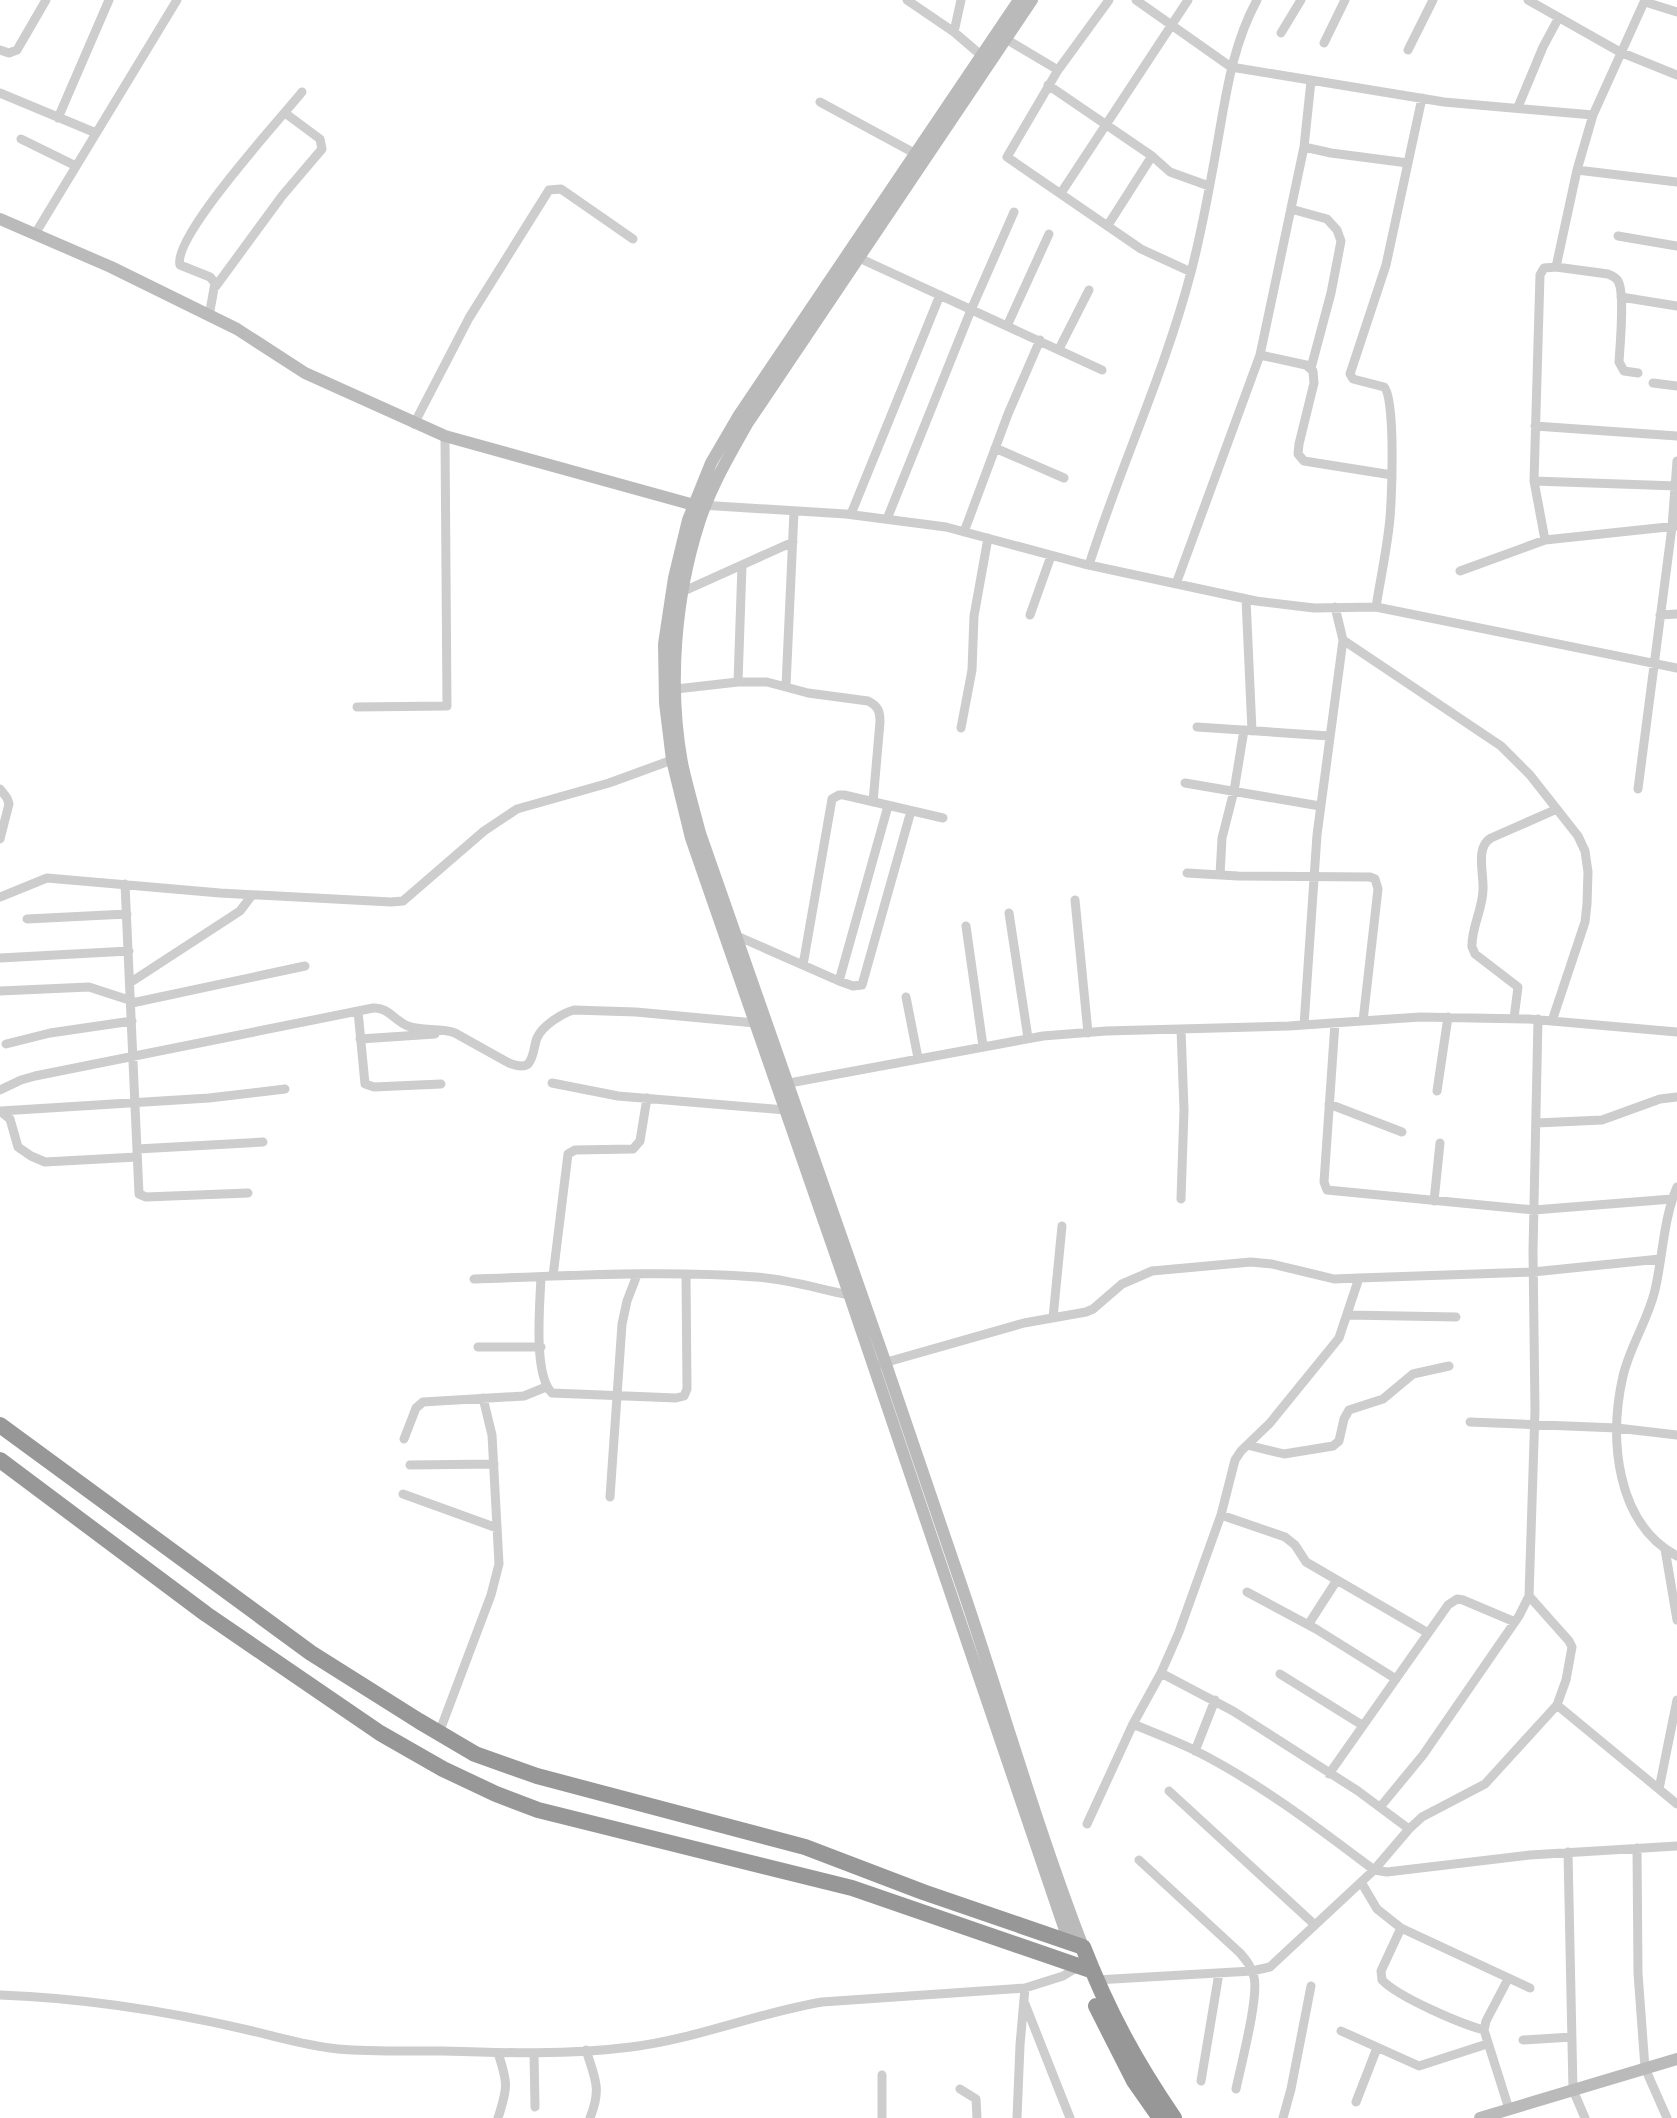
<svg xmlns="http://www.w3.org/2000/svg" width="1677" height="2118" viewBox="0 0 1677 2118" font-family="'DM Sans',sans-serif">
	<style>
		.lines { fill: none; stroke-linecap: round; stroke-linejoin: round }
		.street { stroke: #cdcdcd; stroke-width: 9 }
		.secondary { stroke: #bababa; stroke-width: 12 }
		.highway { stroke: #979797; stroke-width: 16 }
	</style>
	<rect width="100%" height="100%" fill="#fff"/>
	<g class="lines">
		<!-- street -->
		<path class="street" d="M907 0 954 32 982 56
			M1109 0 1058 70 1007 157 1141 249 1191 272
			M1136 0 1231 67 1444 102 1593 115
			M1528 0 1620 52 1677 75
			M1645 2 1677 12
			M954 32 961 0
			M1281 33 1301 0
			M1006 39 1058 70
			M1324 43 1345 0
			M0 50 9 53 17 50 46 0
			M1408 50 1433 0
			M1048 85 1152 156 1170 172 1209 186
			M0 93 96 133
			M820 102 916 154
			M1518 107 1543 47 1558 19
			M58 118 109 0
			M21 139 76 166
			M1304 147 1331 153 1408 163
			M1577 170 1677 182
			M1061 193 1188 0
			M1291 209 1327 219 1337 230 1341 241 1331 293 1311 368
			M1108 225 1152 156
			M35 234 177 0
			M1618 236 1677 246
			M859 258 1102 370
			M1556 267 1577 170 1593 115 1645 0
			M216 286 282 196 322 149 320 139 285 113
			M1621 297 1677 306
			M209 316 215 283 210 277 180 265C172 237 281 118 302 92
			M1007 326 1049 234
			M1059 349 1089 290
			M1260 355 1306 365 1313 371 1314 383 1299 444 1298 454 1304 461 1392 475
			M1653 383 1677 386
			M414 424 469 318 549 190 561 189 633 239
			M1535 426 1677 436
			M995 448 1064 478
			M1534 481 1677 486
			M701 505 846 514 946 527 1084 564 1256 601 1314 608 1376 607 1677 668
			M851 514 940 295
			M887 519 971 310 1014 212
			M964 532 1008 414 1040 340
			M1545 540 1534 481 1540 275 1544 268 1556 267 1608 274C1612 276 1616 277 1618 281 1625 292 1620 346 1619 362L1624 371 1638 373
			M1089 565C1120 467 1165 372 1191 272 1203 227 1211 180 1219 134 1227 88 1234 42 1257 0
			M1460 571 1545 540 1677 526
			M1176 584 1260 355 1304 147 1311 81
			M684 591 793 542
			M1246 599 1252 731
			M1376 607C1380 581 1386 554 1389 527 1392 508 1396 397 1384 387L1353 379 1350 374 1386 265 1422 98
			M1030 615 1051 556
			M1660 615 1677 614
			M1343 640 1501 746 1530 775 1578 836 1585 851 1588 872 1587 904 1585 922 1552 1021
			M738 682 742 565
			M786 686 794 511
			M676 689 738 682H767L808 693 868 701C878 706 880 711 880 722L873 802
			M357 707 447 706 445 436
			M1197 727 1329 736
			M961 728 972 670 974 616 988 538
			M1185 783 1320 806
			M0 789 7 798 9 804 0 839
			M1638 789 1672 527 1677 461
			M1187 873 1238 876 1370 877 1375 879 1378 889 1363 1021
			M1220 875 1222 838 1234 791 1244 730
			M125 884 139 1194 146 1197 248 1193
			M0 897 47 878 220 893 391 902 403 901 484 831 517 809 609 783 672 760
			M1075 900 1088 1033
			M1009 913 1028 1038
			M27 919 127 914
			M966 926 983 1046
			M737 936 839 981 853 986 862 985 911 811
			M0 958 129 951
			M803 965 832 799 839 795H844L943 818
			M839 981 888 806
			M131 982 240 911 252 895
			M0 991 89 987 132 1001
			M906 997 918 1058
			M132 1003 305 966
			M358 1011 365 1084 374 1087 441 1084
			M1514 1018 1518 987 1475 954 1472 947C1471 928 1483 909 1483 889 1484 874 1475 847 1491 838L1557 809
			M1335 1023 1324 1182 1327 1190 1534 1210 1672 1199
			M1304 1025 1317 835 1343 640 1335 607
			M1181 1029 1184 1110 1181 1199
			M360 1039 435 1034
			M6 1044 50 1033 132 1021
			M552 1083 618 1096 785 1110
			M784 1084 1043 1036 1106 1031 1289 1026 1420 1017 1529 1019 1677 1032
			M0 1090 21 1080 35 1076 373 1008C388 1007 395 1021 408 1026 422 1032 440 1027 455 1033L509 1063C514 1065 523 1068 528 1064 534 1058 534 1045 537 1038 542 1026 562 1013 574 1010L636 1012 755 1023
			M1437 1091 1448 1017
			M1329 1104 1402 1132
			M0 1111 10 1119 18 1147 31 1156 45 1162 137 1157
			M1 1111 209 1098 285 1089
			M1537 1123 1602 1120 1660 1099 1677 1097
			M137 1149 263 1142
			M1677 1187C1663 1220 1663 1256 1655 1290 1648 1320 1630 1346 1623 1376 1609 1437 1615 1523 1677 1556
			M1434 1201 1440 1143
			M553 1276 568 1154 575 1150 633 1149 640 1141 647 1098
			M541 1277C540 1303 533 1375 552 1393L676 1398 684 1396 687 1389 686 1275
			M474 1279C567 1276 663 1270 756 1277 787 1279 819 1289 849 1295
			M1348 1315 1456 1317
			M1053 1318 1062 1226
			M478 1347H541
			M880 1364 1024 1323 1086 1312 1093 1309 1122 1284 1152 1271 1251 1262 1272 1264 1334 1279 1359 1278 1533 1272 1660 1259
			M1470 1422 1617 1428 1677 1435
			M404 1439 416 1408 423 1402 524 1396 546 1387
			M1247 1445 1284 1454 1333 1446 1339 1441 1344 1419 1349 1410 1383 1399 1413 1374 1449 1366
			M410 1465 494 1464
			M403 1494 497 1528
			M610 1497 622 1324 627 1301 637 1275
			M1221 1515 1285 1537 1295 1545 1306 1562 1428 1633
			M1665 1549 1677 1620
			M1247 1592 1316 1629 1396 1679
			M1308 1625 1337 1580
			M1161 1673 1233 1711 1358 1791 1409 1829
			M1280 1674 1362 1725
			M1557 1705 1677 1804
			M1133 1724C1154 1733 1176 1741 1196 1751 1261 1784 1317 1827 1374 1870L1387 1872 1530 1855 1677 1846
			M439 1733 491 1595 499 1564 492 1435 483 1398
			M1195 1751 1215 1700
			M1329 1774 1448 1605 1457 1599 1463 1600 1515 1622
			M1659 1789 1677 1700
			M1169 1791 1315 1925
			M1381 1806 1423 1755 1519 1616 1529 1596 1535 1410 1533 1251 1538 1019
			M1087 1824 1133 1724 1161 1673 1179 1632 1221 1515 1235 1460 1241 1451 1270 1423 1339 1338 1359 1278
			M1637 1848 1638 1973 1645 2068 1667 2118
			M1568 1852 1573 2090 1585 2118
			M1139 1860 1240 1953C1246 1960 1252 1967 1254 1977 1259 1997 1241 2065 1236 2089
			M1361 1882 1377 1909 1401 1928 1530 1988
			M1401 1928 1381 1971 1382 1980C1398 1997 1461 2024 1484 2030
			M1508 1979 1486 2021 1484 2030 1509 2109
			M1096 1980 1252 1971 1270 1967 1374 1870 1409 1829 1422 1817 1485 1784 1557 1705 1566 1680 1572 1647 1569 1641 1529 1596
			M0 1995C84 1998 167 2011 248 2030 278 2037 307 2046 338 2049 373 2052 408 2051 443 2051 505 2053 569 2055 631 2047 696 2039 757 2013 822 2002L1025 1988 1063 1976 1078 1967
			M1025 2004 1070 2118
			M1341 2031 1419 2066 1487 2044
			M1523 2040 1572 2037
			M586 2050C595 2079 602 2088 590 2118
			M498 2053C508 2083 508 2087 498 2118
			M534 2053 535 2107
			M882 2075V2118
			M1201 2081 1219 1973
			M960 2089 976 2099 977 2118
			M1356 2102 1377 2048
			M1017 2118 1020 2045 1025 1988
			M1283 2118 1291 2089 1311 1986"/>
		<!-- secondary -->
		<path class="secondary" d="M1019 0 739 415 711 463 688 520 674 578 664 644 665 703 672 760 691 838 844 1279 1069 1942
			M1032 0 747 424C729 456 710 488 699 523 675 598 668 685 682 763 687 786 694 810 700 833 790 1086 878 1339 964 1593 1004 1711 1038 1831 1083 1947
			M0 219 111 267 237 329 305 373 445 436 694 505
			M1480 2118 1677 2059"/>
		<!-- highway -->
		<path class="highway" d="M0 1425 311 1653 419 1721 475 1754 537 1776 805 1847 923 1892 1083 1947C1108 2011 1135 2061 1174 2118
			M0 1460 206 1614 380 1733 443 1769 496 1794 538 1810 852 1888 1093 1971
			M1096 2006 1134 2081 1160 2118"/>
	</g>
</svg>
